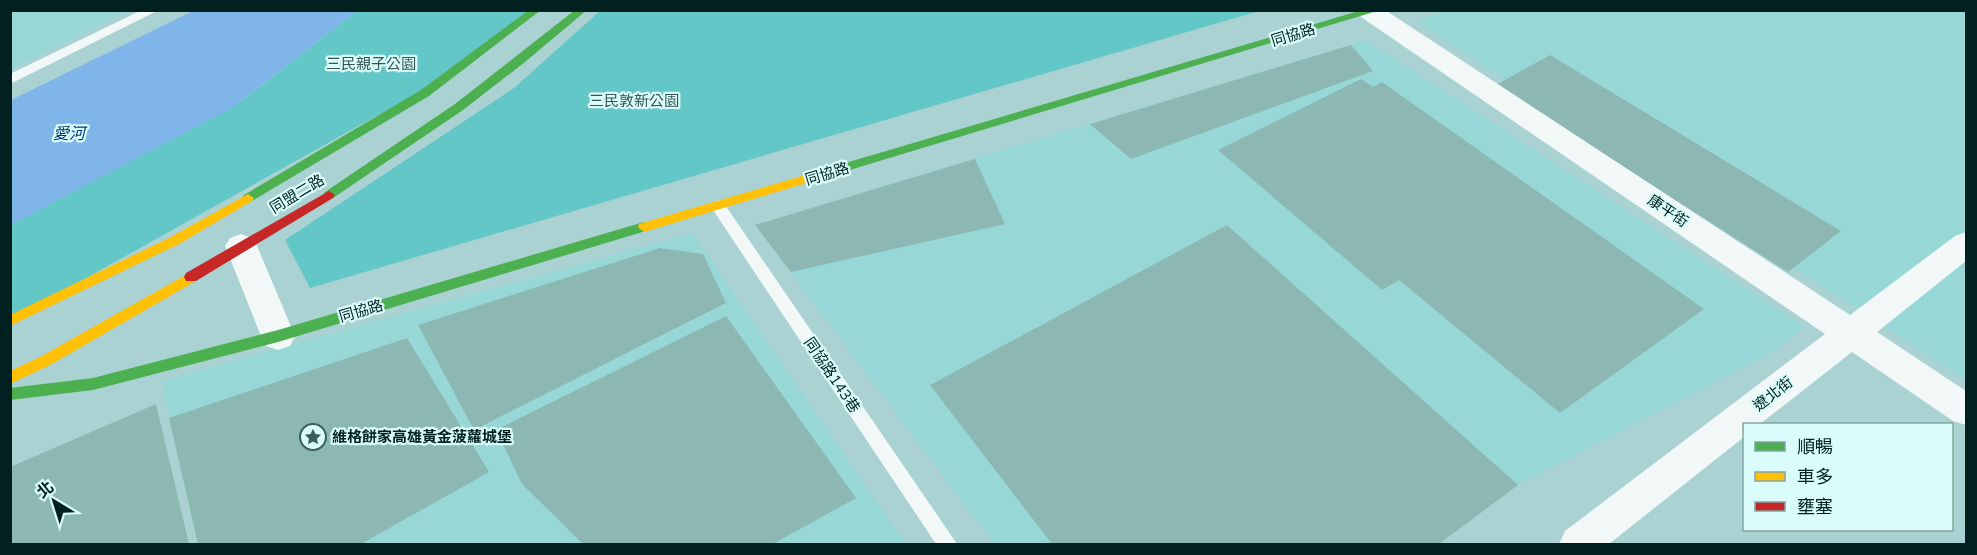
<svg xmlns="http://www.w3.org/2000/svg" width="1977" height="555" viewBox="0 0 1977 555" font-family="Mulish,'Noto Sans TC',sans-serif">
	<style>
		.built { fill: #97d8d7 }
		.green { fill: #62c7c6 }
		.water { fill: #7fb5e8 }
		.building { fill: #8cb7b2 }
		.lines { fill: none; stroke-linecap: round; stroke-linejoin: round }
		.lane { fill: #f2f8f8; fill-rule: evenodd }
		.street { fill: #f2f8f8; fill-rule: evenodd }
		.fast { fill: #4caf50; fill-rule: evenodd }
		.slow { fill: #ffc107; fill-rule: evenodd }
		.jam { fill: #c62828; fill-rule: evenodd }
		.labels { text-anchor: middle; stroke-width: 4.5; stroke-linejoin: round; paint-order: stroke }
		.street-label { font-size: 15px; fill: #012020; stroke: #dafdfc }
		.park-label { font-size: 15px; fill: #355453; stroke: #dafdfc }
		.poi-label { font-size: 15px; font-weight: bold; fill: #012020; stroke: #dafdfc; text-anchor: start }
		.water-label { font-size: 16px; font-style: italic; fill: #00376f; stroke: #dafdfc }
	</style>
	<rect width="100%" height="100%" fill="#abd2d2"/>
	<!-- built -->
	<path class="built" d="M11 10H127V11L11 69Z
		M1449 10 1966 11V380L1416 21Z
		M1366 40 1805 327 1767 355 1518 485 1439 544H994L755 225Z
		M692 233 906 544H197L162 381Z"/>
	<!-- green -->
	<path class="green" d="M601 10H1259V11L310 288 285 240 514 88Z
		M357 11H534L448 76 11 320V225L243 100Z"/>
	<!-- water -->
	<path class="water" d="M193 11H357L232 108 11 225V100Z"/>
	<!-- building -->
	<path class="building" d="M1351 45 1373 71 1131 159 1090 124Z
		M1550 55 1841 231 1788 272 1496 85Z
		M1361 79 1373 87 1382 82 1704 309 1560 413 1399 280 1382 290 1218 150Z
		M975 159 1005 224 791 272 755 225Z
		M1227 225 1518 485 1439 544H1052L930 385Z
		M660 248 703 254 726 303 474 430 418 325Z
		M726 316 856 498 773 544H583L522 484 496 430Z
		M407 338 489 472 361 544H198L169 418Z
		M156 404 189 544H10V467Z"/>
	<g class="lines">
		<!-- lane -->
		<path class="lane" d="M142 10H159L10 84V74Z
			M718 200 723 202 957 544H936L713 210 710 206Z"/>
		<!-- street -->
		<path class="street" d="M1358 10H1385L1850 315 1955 236 1966 232V261L1877 332 1966 391V425L1953 421 1852 352 1760 424H1744V437L1609 544H1559L1565 531 1825 334 1361 17Z
			M241 234 252 238 257 246 295 336 290 346 278 350 266 346 261 336 225 246 230 238Z"/>
		<!-- fast -->
		<path class="fast" d="M529 10H541L429 96 252 201H244L242 198 244 195 421 90Z
			M575 10H587L525 62 463 110 333 198H325L323 195 325 192 455 104Z
			M1362 10H1380L823 178H815L813 175 815 172Z
			M644 222 649 224 650 227 649 230 278 342 93 390 10 400V388L93 378 278 330Z"/>
		<!-- slow -->
		<path class="slow" d="M819 171 825 175 823 178 644 232 638 227 639 224Z
			M248 194 254 198 252 201 179 244 10 326V315L169 238Z
			M191 272 198 277 196 281 50 365 10 384V371L40 357Z"/>
		<!-- jam -->
		<path class="jam" d="M329 191 335 195 333 198 196 281H186L184 277 186 273Z"/>
	</g>
	<!-- icons -->
	<defs>
		<symbol id="sight-ring" viewBox="-11 -11 22 22"><circle r="9.5" fill="#dafdfc" stroke="#3c5e5e" stroke-width="1.5"/><path d="M0-6L1.8-2.2L6-1.7L2.9 1.2L3.7 5.4L0 3.3L-3.7 5.4L-2.9 1.2L-6-1.7L-1.8-2.2Z" fill="#3c5e5e"/></symbol>
	</defs>
	<g fill-rule="evenodd">
		<use href="#sight-ring" x="298" y="422" width="30" height="30"/>
	</g>
	<g class="labels">
		<!-- street labels -->
		<g class="street-label">
			<text transform="translate(1293 35) rotate(-17)" y="5">同協路</text>
			<text transform="translate(827 174) rotate(-17)" y="5">同協路</text>
			<text transform="translate(297 194) rotate(-31)" y="5">同盟二路</text>
			<text transform="translate(1668 211) rotate(34)" y="5">康平街</text>
			<text transform="translate(361 311) rotate(-16)" y="5">同協路</text>
			<text transform="translate(832 375) rotate(56)" y="5">同協路143巷</text>
			<text transform="translate(1773 394) rotate(-38)" y="5">遼北街</text>
		</g>
		<!-- park labels -->
		<g class="park-label">
			<text x="371" y="69">三民親子公園</text>
			<text x="634" y="106">三民敦新公園</text>
		</g>
		<!-- poi labels -->
		<g class="poi-label">
			<text x="332" y="442">維格餅家高雄黃金菠蘿城堡</text>
		</g>
		<!-- water labels -->
		<g class="water-label">
			<text x="69" y="139">愛河</text>
		</g>
	</g>
	<!-- border -->
	<rect width="1977" height="555" fill="none" stroke="#012020" stroke-width="24"/>
	<!-- legend -->
	<rect x="1743" y="423" width="210" height="108" fill="#dafdfc" stroke="#83a5a4" stroke-width="1.5"/>
	<rect x="1755" y="442" width="30" height="9" fill="#4caf50" stroke="#83a5a4" stroke-width="1.5"/>
	<text x="1797" y="453" font-size="18" fill="#012020">順暢</text>
	<rect x="1755" y="472" width="30" height="9" fill="#ffc107" stroke="#83a5a4" stroke-width="1.5"/>
	<text x="1797" y="483" font-size="18" fill="#012020">車多</text>
	<rect x="1755" y="502" width="30" height="9" fill="#c62828" stroke="#83a5a4" stroke-width="1.5"/>
	<text x="1797" y="513" font-size="18" fill="#012020">壅塞</text>
	<!-- north arrow -->
	<g transform="translate(54 501) rotate(322)" stroke="#dafdfc" stroke-width="4.5" paint-order="stroke">
	<path d="M0-4.5L10 22L0 15L-10 22Z" fill="#012020"/>
	<text y="-9" font-size="16" font-weight="bold" text-anchor="middle" fill="#012020">北</text>
	</g>
</svg>
